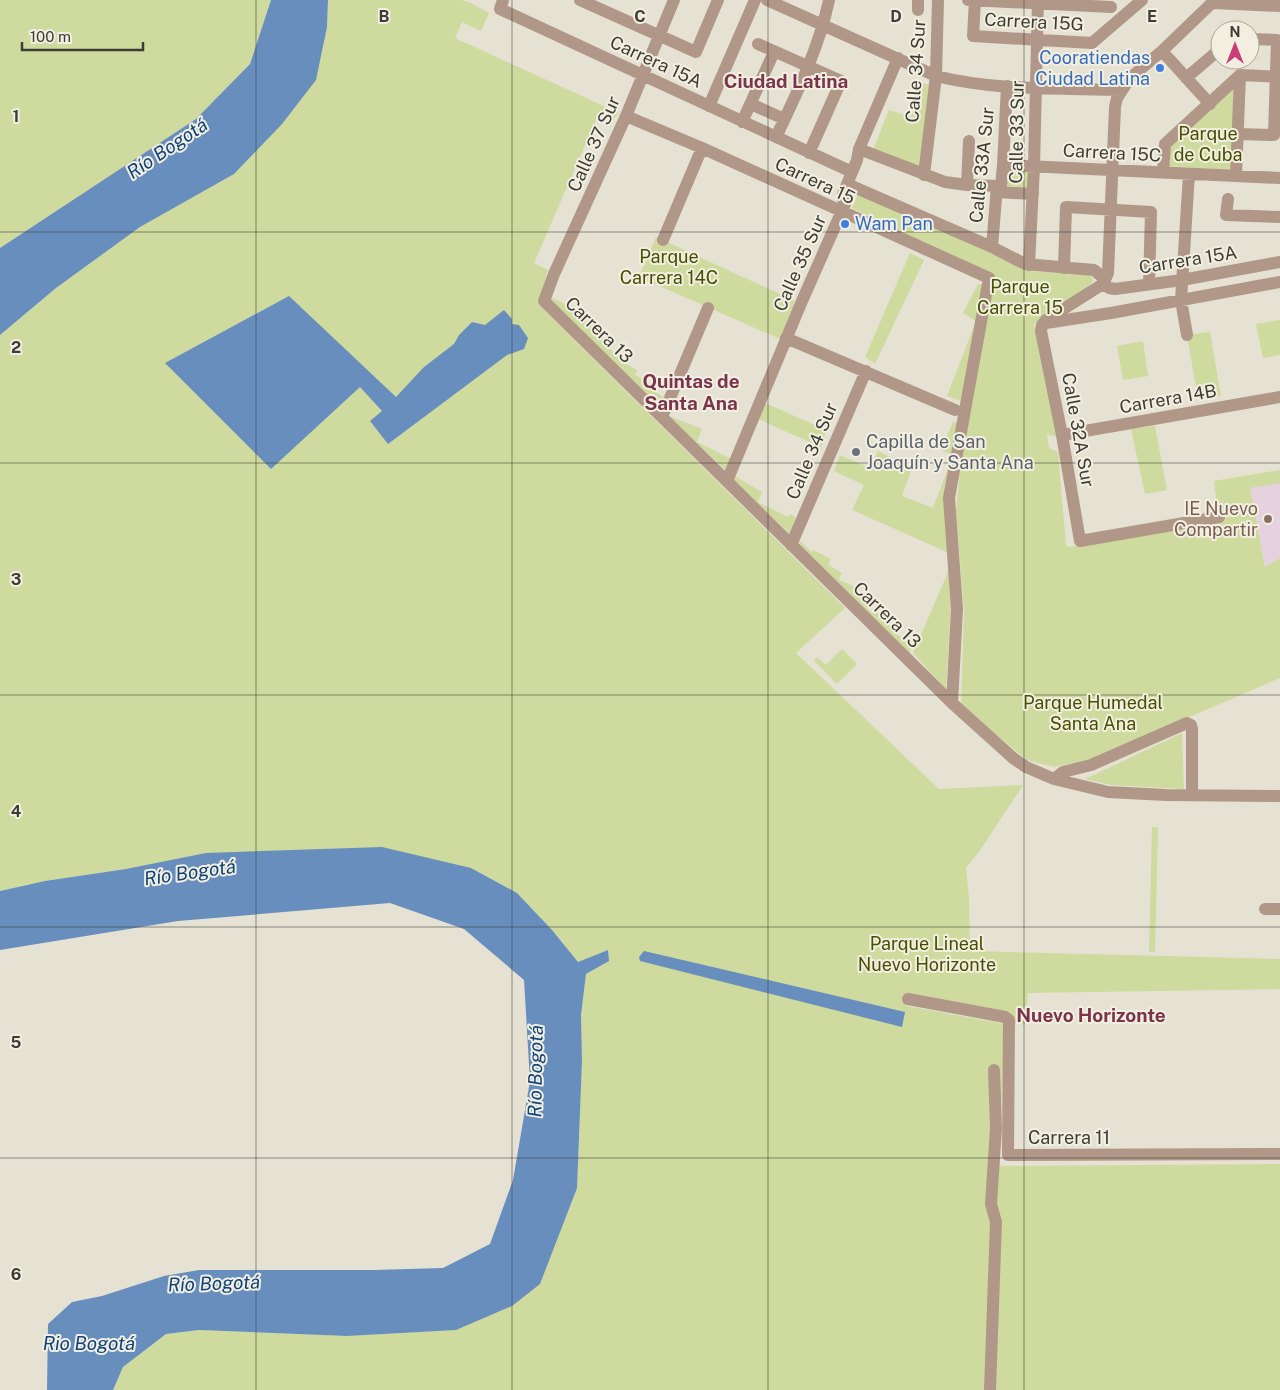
<svg xmlns="http://www.w3.org/2000/svg" width="1280" height="1390" viewBox="0 0 1280 1390" font-family="'Public Sans',sans-serif">
	<style>
		.education { fill: #e6d1df }
		.green { fill: #ceda9e; fill-rule: evenodd }
		.water { fill: #688ebe }
		.lines { fill: none; stroke-linecap: round; stroke-linejoin: round }
		.minor { stroke: #b19788; stroke-width: 12 }
		.grid { fill: none; stroke: #3d3c36; stroke-width: 1; stroke-opacity: 0.55 }
		.shop-dot { fill: #3f7fe0; stroke: #f2efe0; stroke-width: 2 }
		.worship-dot { fill: #6b7280; stroke: #f2efe0; stroke-width: 2 }
		.education-dot { fill: #8d6e63; stroke: #f2efe0; stroke-width: 2 }
		.labels { text-anchor: middle; stroke-width: 4; stroke-linejoin: round; paint-order: stroke }
		.street-label { font-size: 18px; fill: #3d3c36; stroke: #f2efe0 }
		.shop-label { font-size: 18px; fill: #366cbe; stroke: #f2efe0; text-anchor: end }
		.park-label { font-size: 18px; fill: #464f02; stroke: #f2efe0 }
		.worship-label { font-size: 18px; fill: #5b616d; stroke: #f2efe0; text-anchor: start }
		.education-label { font-size: 18px; fill: #785e54; stroke: #f2efe0; text-anchor: end }
		.neighbourhood-label { font-size: 19px; font-weight: bold; fill: #7a354d; stroke: #f2efe0 }
		.water-label { font-size: 19px; font-style: italic; fill: #0c427e; stroke: #f2efe0 }
		.grid-label { font-size: 16px; text-anchor: middle; font-weight: bold; fill: #3d3c36; stroke: #f2efe0; stroke-width: 4; stroke-linejoin: round; paint-order: stroke }
	</style>
	<rect width="100%" height="100%" fill="#e5e2d3"/>
	<!-- education -->
	<path class="education" d="M1280 483V558L1265 567 1250 488Z"/>
	<!-- green -->
	<path class="green" d="M0 0H271L250 64 196 119 0 248Z
		M328 0H461L469 2 489 13 481 31 462 22 455 38 619 113 613 120 599 113 534 263 548 270 538 304 845 608 796 653 939 789 1023 785 981 849 966 868 969 898 970 951 1280 959V989L1028 993 1025 1025 1015 1023 1012 1015 906 1002V1006L1005 1024 999 1166 1280 1164V1390H113L123 1367 166 1334 199 1330 347 1336 456 1330 577 1188 582 1061 581 1015 586 974 609 961 608 950 578 962 552 930 517 893 471 868 126 869 45 881 0 891V335L56 288 140 227 234 174 327 27ZM644 952 904 1012 639 957Z
		M923 83 933 86 921 171 873 150 889 110 911 117Z
		M1237 84 1232 170 1167 166 1168 146Z
		M1003 170 1032 171 1031 188 1002 186Z
		M859 192 1030 271 1090 275 1092 278 1093 281 1090 285 1034 324 1057 437 1047 434 1049 448 1058 452 1066 545 1069 547 1219 520 1214 481 1280 470V483L1250 488 1265 567 1280 558V678L1092 759 1054 767 1027 760 961 706 964 611 956 511 963 444 981 333 996 278 852 208Z
		M656 237 795 301 780 339 639 277Z
		M910 253 924 260 875 364 865 357Z
		M978 284 984 285 961 401 947 396 976 321 963 313Z
		M550 297 580 311 577 318 595 326 593 330 607 341 606 346 620 357V361L637 370 635 375 650 383 649 388 663 397 660 409 554 306Z
		M1280 320V355L1263 358 1256 324Z
		M1210 332 1221 396 1198 399 1187 335Z
		M1143 341 1148 376 1123 380 1117 346Z
		M765 403 826 430 821 447 758 419Z
		M669 417H672L702 429 697 442 735 461 730 474Z
		M953 422 960 424 949 553 852 510 864 485 834 471 840 455 870 468 878 451 912 468 902 496 933 508 953 455 941 450Z
		M1155 426 1167 490 1145 494 1131 429Z
		M733 475 762 492 758 502 788 517 790 514 796 517 790 534 731 477Z
		M800 541 812 552 813 550 831 559 828 565 842 573 839 578 841 582 842 581 857 588 855 593 870 601 867 608 872 613 874 611 885 617 883 622 898 630 897 634 912 646 909 654 798 544Z
		M949 570 951 600 946 689 913 653Z
		M842 649 857 664 837 684 814 661 817 657 826 665Z
		M1182 733 1184 789 1111 785 1085 779Z
		M1152 827H1158L1155 952H1149Z"/>
	<!-- water -->
	<path class="water" d="M271 0H328L327 27 316 80 282 124 234 174 140 227 56 288 0 335V248L196 119 250 64Z
		M289 296 396 397 424 367 454 344 459 335 472 322 485 325 504 310 512 319V324L519 325 528 338 524 349 507 355 388 444 370 421 382 411 360 387 271 469 165 363Z
		M382 847 471 868 517 893 552 930 578 962 608 950 609 961 586 974 581 1015 582 1061 577 1188 540 1284 512 1306 456 1330 347 1336 199 1330 166 1334 123 1367 113 1390H47L48 1324 72 1302 102 1296 164 1276 199 1270H374L443 1268 490 1244 513 1180 530 1081 524 980 464 929 390 903 178 921 0 950V891L45 881 126 869 206 853Z
		M644 951 905 1012 902 1027 640 961 639 957Z"/>
	<g class="lines">
		<!-- minor -->
		<path class="minor" d="M503 0 500 9 852 172
			M580 0 696 52 718 0
			M674 0 626 116 554 274 544 301 952 703 1013 758 1026 767 1054 779 1108 792 1166 795 1280 796
			M767 0 936 76C995 91 1061 88 1122 90
			M968 0 1111 7
			M975 0 973 36 1092 43 1142 0
			M1215 0 1162 51 1130 78 1117 98 1115 107 1108 273 1103 284 1046 320 1042 325 1041 331 1062 435 1080 541 1219 517
			M1213 3 1280 6
			M918 10V0
			M758 44 841 81 809 153
			M1162 51 1210 104
			M1240 75 1280 77
			M1186 78 1220 49
			M751 104 784 119
			M709 106 755 0
			M626 116 702 148 989 278 949 498 957 609 952 703
			M742 122 774 52
			M1238 134 1274 135 1277 40 1250 39
			M776 137C797 93 819 48 829 0
			M859 149 945 182 967 185 997 186
			M1003 165 1280 178
			M1163 172 1165 144 1240 75
			M924 175 936 76 938 0
			M1236 176 1240 75
			M847 184 992 247 1025 264 1094 270 1105 279
			M967 185 969 141
			M996 192 1033 194
			M1228 199 1226 215 1280 217
			M663 240 702 148
			M992 247 997 186H1001L1003 165 1007 86
			M1029 265 1034 167 1038 0
			M1064 268 1066 207 1151 212 1149 284
			M1103 284 1109 288 1115 289 1182 280 1280 262
			M1046 323 1111 313 1280 282
			M1187 335 1181 300 1189 174
			M786 338 955 410
			M662 417 708 308
			M1062 435 1280 397
			M727 481 802 301 845 204 843 199V194L857 160 859 149 898 58
			M791 545 866 371
			M1054 779 1063 772 1091 765 1187 723 1191 725 1192 729V795
			M1265 909H1280
			M908 999 1005 1017 1009 1020 1008 1155 1280 1154
			M990 1390 996 1222 991 1204 996 1128 994 1070"/>
	</g>
	<!-- grid -->
	<path class="grid" d="M256 0V1390M512 0V1390M768 0V1390M1024 0V1390M0 232H1280M0 463H1280M0 695H1280M0 927H1280M0 1158H1280"/>
	<!-- markers -->
	<g class="shop-dot">
		<circle cx="1160" cy="68" r="5"/>
		<circle cx="845" cy="224" r="5"/>
	</g>
	<circle class="worship-dot" cx="856" cy="452" r="5"/>
	<circle class="education-dot" cx="1268" cy="519" r="5"/>
	<g class="labels">
		<!-- street labels -->
		<g class="street-label">
			<text transform="translate(1034 22) rotate(3)" y="6">Carrera 15G</text>
			<text transform="translate(656 62) rotate(25)" y="6">Carrera 15A</text>
			<text transform="translate(916 71) rotate(-86)" y="6">Calle 34 Sur</text>
			<text transform="translate(1017 132) rotate(-89)" y="6">Calle 33 Sur</text>
			<text transform="translate(594 144) rotate(-66)" y="6">Calle 37 Sur</text>
			<text transform="translate(1112 153) rotate(3)" y="6">Carrera 15C</text>
			<text transform="translate(982 165) rotate(-84)" y="6">Calle 33A Sur</text>
			<text transform="translate(815 181) rotate(25)" y="6">Carrera 15</text>
			<text transform="translate(1188 260) rotate(-9)" y="6">Carrera 15A</text>
			<text transform="translate(800 263) rotate(-66)" y="6">Calle 35 Sur</text>
			<text transform="translate(599 330) rotate(44)" y="6">Carrera 13</text>
			<text transform="translate(1168 399) rotate(-10)" y="6">Carrera 14B</text>
			<text transform="translate(1078 430) rotate(80)" y="6">Calle 32A Sur</text>
			<text transform="translate(812 451) rotate(-67)" y="6">Calle 34 Sur</text>
			<text transform="translate(887 615) rotate(44)" y="6">Carrera 13</text>
			<text x="1069" y="1144">Carrera 11</text>
		</g>
		<!-- shop labels -->
		<g class="shop-label">
			<text x="1150" y="64">Cooratiendas<tspan x="1150" dy="21">Ciudad Latina</tspan></text>
			<text x="855" y="230" text-anchor="start">Wam Pan</text>
		</g>
		<!-- park labels -->
		<g class="park-label">
			<text x="1208" y="140">Parque<tspan x="1208" dy="21">de Cuba</tspan></text>
			<text x="669" y="263">Parque<tspan x="669" dy="21">Carrera 14C</tspan></text>
			<text x="1020" y="293">Parque<tspan x="1020" dy="21">Carrera 15</tspan></text>
			<text x="1093" y="709">Parque Humedal<tspan x="1093" dy="21">Santa Ana</tspan></text>
			<text x="927" y="950">Parque Lineal<tspan x="927" dy="21">Nuevo Horizonte</tspan></text>
		</g>
		<!-- worship labels -->
		<g class="worship-label">
			<text x="866" y="448">Capilla de San<tspan x="866" dy="21">Joaquín y Santa Ana</tspan></text>
		</g>
		<!-- education labels -->
		<g class="education-label">
			<text x="1258" y="515">IE Nuevo<tspan x="1258" dy="21">Compartir</tspan></text>
		</g>
		<!-- neighbourhood labels -->
		<g class="neighbourhood-label">
			<text x="786" y="88">Ciudad Latina</text>
			<text x="691" y="388">Quintas de<tspan x="691" dy="22">Santa Ana</tspan></text>
			<text x="1091" y="1022">Nuevo Horizonte</text>
		</g>
		<!-- water labels -->
		<g class="water-label">
			<text transform="translate(167 148) rotate(-34)" y="7">Río Bogotá</text>
			<text transform="translate(190 872) rotate(-8)" y="7">Río Bogotá</text>
			<text transform="translate(535 1071) rotate(-89)" y="7">Río Bogotá</text>
			<text transform="translate(214 1283) rotate(-2)" y="7">Río Bogotá</text>
			<text x="89" y="1350">Rio Bogotá</text>
		</g>
	</g>
	<g class="grid-label">
		<text x="384" y="22">B</text>
		<text x="640" y="22">C</text>
		<text x="896" y="22">D</text>
		<text x="1152" y="22">E</text>
		<text x="16" y="122">1</text>
		<text x="16" y="353">2</text>
		<text x="16" y="585">3</text>
		<text x="16" y="817">4</text>
		<text x="16" y="1048">5</text>
		<text x="16" y="1280">6</text>
	</g>
	<!-- north arrow -->
	<g transform="translate(1235 45)"><circle r="24" fill="#f2efe0" stroke="#aaa79c"/>
	<path d="M0-4L9 19L0 12L-9 19Z" fill="#c93e76"/>
	<text y="-8" font-size="14" font-weight="bold" text-anchor="middle" fill="#3d3c36">N</text>
	</g>
	<!-- scale -->
	<path d="M22 42v8h121v-8" fill="none" stroke="#3d3c36" stroke-width="2.5"/>
	<text x="30" y="42" font-size="15" fill="#3d3c36" stroke="#f2efe0" stroke-width="4" paint-order="stroke">100 m</text>
</svg>
